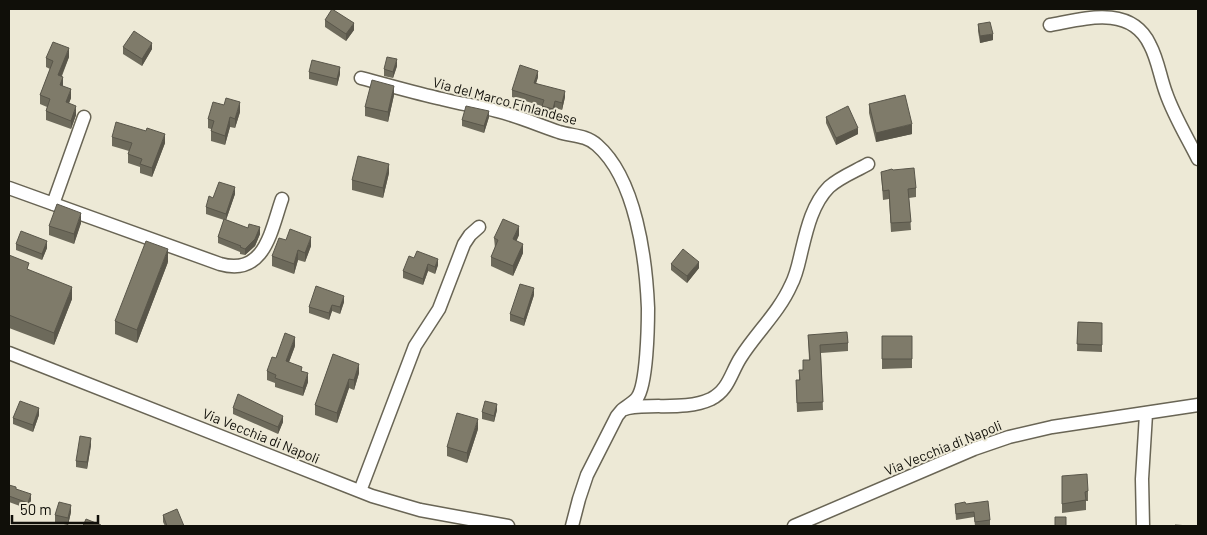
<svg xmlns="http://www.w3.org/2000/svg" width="1207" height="535" viewBox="0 0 1207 535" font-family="Barlow,sans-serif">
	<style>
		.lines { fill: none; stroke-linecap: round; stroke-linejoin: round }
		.minor-casing { stroke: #696555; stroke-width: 15 }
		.minor { stroke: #fff; stroke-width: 12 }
		.wall { fill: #6d6a5b }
		.shaded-wall { fill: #59564a }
		.building { fill: #7f7b6a; stroke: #59564a }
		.labels { text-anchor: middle; stroke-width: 4; stroke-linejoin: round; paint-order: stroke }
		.street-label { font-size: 14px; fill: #100f09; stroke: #ede9d6 }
	</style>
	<rect width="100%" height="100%" fill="#ede9d6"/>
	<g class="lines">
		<defs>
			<path id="minor" d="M1050 25C1083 19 1131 4 1150 45 1158 60 1160 77 1166 93 1174 116 1187 137 1198 159
				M361 78C388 85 415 93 442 99 460 104 479 106 497 111 518 116 538 125 559 132 572 136 586 135 597 145 636 179 646 259 648 308 648 326 647 385 637 398 633 403 627 406 622 410
				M9 188 220 264C265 277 271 230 282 199
				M53 204 84 117
				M9 353 372 496 420 510 508 526
				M360 491 415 346 439 309 464 244 470 235 479 227
				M572 526 579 499 587 475 617 416 622 410 628 408C655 403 685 411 711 399 729 390 731 372 741 357 757 332 779 312 791 285 797 274 799 261 802 249 807 228 813 203 829 187 840 177 856 171 868 164
				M794 526 974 449 1009 437 1052 427 1198 405
				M1143 526 1142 479 1146 414"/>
		</defs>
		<!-- minor casing -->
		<use href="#minor" class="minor-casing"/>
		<!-- minor -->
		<use href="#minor" class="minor"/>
	</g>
	<!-- wall -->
	<path class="wall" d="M325 20 354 30 346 41 325 27Z
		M978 24 993 40 980 43 978 31Z
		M123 47 152 49 142 66 123 54Z
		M69 57 62 76 63 86 71 98 69 103 76 115 71 129 46 120V111L47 107 40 104V95L50 69 46 67V58Z
		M397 66 393 78 384 76V69Z
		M309 72 340 74 337 86 309 79Z
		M538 77 536 83 565 97 562 110 555 108 553 115 542 112V106L512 97V90Z
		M394 95 388 122 365 116V107Z
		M869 104 912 134 876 142 869 113Z
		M240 112 235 128 230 127 225 145 211 141V129L208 128V119Z
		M489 117 484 133 462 126V120Z
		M826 117 858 134 836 145 826 123Z
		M112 137 165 143 152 177 140 173V167L128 163V154L129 151 112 146Z
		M893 170 916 188V197L909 198 911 230 891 232 889 199 883 200 881 172Z
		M389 173 383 198 352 190V180Z
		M235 194 226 220 260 234 255 246 245 255 240 254V252L218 243V237L224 220 206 214V207L213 198Z
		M81 223 74 244 49 235V226Z
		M519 235 516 241 523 253 513 276 491 266V257L495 248 494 238Z
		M286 240 311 246 305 262 298 260 294 274 272 266V256Z
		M16 244 47 248 42 260 16 250Z
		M9 255 29 270 72 299 54 345 9 328Z
		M414 258 438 265 435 274 428 271 423 285 403 278V271Z
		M168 262 137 343 115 334V321Z
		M671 264 699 268 687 283 671 270Z
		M534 295 524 326 510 321V314Z
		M344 302 340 314 332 311 329 320 309 313V307Z
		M1078 322 1102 323V352L1077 351Z
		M808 335 848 343V351L821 353 823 410 797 412 796 380H799V370H803V360H809Z
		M882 336H912V368L882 369Z
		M295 346 289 362 302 371 308 382 303 396 275 387V383L267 380V371L276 358Z
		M333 354 359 373 354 390 349 388 337 423 315 415V405Z
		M233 408 283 422 278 434 233 414Z
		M497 410 494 422 482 419V412Z
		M39 415 33 432 13 424V418Z
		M478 429 467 463 447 456V447Z
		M91 445 87 469 76 467V461Z
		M1062 476 1088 491V501H1086V510L1062 513Z
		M9 485 16 489 31 500 28 509 9 502Z
		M955 504H966L990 520V526H975L974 517 956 520Z
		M71 512 68 525 55 522V515Z
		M163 515 184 526H165L163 522Z"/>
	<!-- shaded-wall -->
	<path class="shaded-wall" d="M354 23V30L346 41V34Z
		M993 34V40L980 43V36Z
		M152 43V49L142 66V59Z
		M69 48V57L58 84V75Z
		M397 59V66L393 78V72Z
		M340 67V74L337 86V79Z
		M538 71V77L534 90V83Z
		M63 77V86L60 85Z
		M394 86V95L388 122V112Z
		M71 89V98L66 111V102Z
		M565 91V97L562 110V103Z
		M555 101V108L553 115V109Z
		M240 102V112L235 128V119Z
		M76 106V115L71 129V121Z
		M489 111V117L484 133V126Z
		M230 117V127L225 145V136Z
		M912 124V134L876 142V133Z
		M858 128V134L836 145V138Z
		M165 134V143L152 177V168Z
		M389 164V173L383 198V188Z
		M235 187V194L226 220V214Z
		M81 213V223L74 244V234Z
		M519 226V235L513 249V239Z
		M260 227V234L255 246 245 255V249Z
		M311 237V246L305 262V253Z
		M47 241V248L42 260V254Z
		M523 244V253L513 276V266Z
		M168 249V262L137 343V330Z
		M298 250V260L294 274V264Z
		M438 259V265L435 274V267Z
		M699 262V268L687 283V276Z
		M428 264V271L423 285V279Z
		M72 287V299L54 345V333Z
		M534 288V295L524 326V319Z
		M344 296V302L340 314V307Z
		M332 305V311L329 320V313Z
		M295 337V346L286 370V361Z
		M359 364V373L354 390V380Z
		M308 373V382L303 396V388Z
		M349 379V388L337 423V413Z
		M497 404V410L494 422V416Z
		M39 408V415L33 432V425Z
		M283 416V422L278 434V427Z
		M478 419V429L467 463V453Z
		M91 438V445L87 469V462Z
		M31 494V500L28 509V503Z
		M71 505V512L68 525V518Z"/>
	<!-- building -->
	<path class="building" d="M332 9 354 23 346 34 325 20Z
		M990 22 993 34 980 36 978 24Z
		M134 31 152 43 142 59 123 47Z
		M53 42 69 48 58 75 63 77 60 85 71 89 66 102 76 106 71 121 46 111 50 99 40 95 53 61 46 58Z
		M387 57 397 59 393 72 384 69Z
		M312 60 340 67 337 79 309 72Z
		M520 65 538 71 534 83 565 91 562 103 555 101 553 109 542 106 544 100 512 90Z
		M372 80 394 86 388 112 365 107Z
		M905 95 912 124 876 133 869 104Z
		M226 98 240 102 235 119 230 117 225 136 211 131 214 121 208 119 213 102 224 105Z
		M466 106 489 111 484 126 462 120Z
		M848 106 858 128 836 138 826 117Z
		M116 122 146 131 147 128 165 134 152 168 140 164 142 159 128 154 132 143 112 137Z
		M358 156 389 164 383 188 352 180Z
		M914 168 916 188 908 189 911 222 891 223 889 190 883 191 881 172 892 169 893 170Z
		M219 182 235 187 226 214 206 207 209 196 213 198Z
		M57 204 81 213 74 234 49 226Z
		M224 219 248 228 249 224 260 227 255 239 245 249 240 247 241 246 218 237Z
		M503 219 519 226 513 239 523 244 513 266 491 257 498 240 494 238Z
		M290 229 311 237 305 253 298 250 294 264 272 256 279 238 286 240Z
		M21 231 47 241 42 254 16 244Z
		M146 241 168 249 137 330 115 321Z
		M683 249 699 262 687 276 671 264Z
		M417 251 438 259 435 267 428 264 423 279 403 271 409 256 414 258Z
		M9 255 29 263 27 269 72 287 54 333 9 315Z
		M520 284 534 288 524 319 510 314Z
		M316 286 344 296 340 307 332 305 329 313 309 307Z
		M1078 322 1102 323V345L1077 344Z
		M847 332 848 343 820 345 823 402 797 403 796 380H800L799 370H803V360H810L808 335Z
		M285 333 295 337 286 361 302 367 301 371 308 373 303 388 275 378 276 375 267 371 272 357 276 358Z
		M882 336H912V359H882Z
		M333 354 359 364 354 380 349 379 337 413 315 405Z
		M238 394 283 416 278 427 233 408Z
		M20 401 39 408 33 425 13 418Z
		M485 401 497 404 494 416 482 412Z
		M457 413 478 419 467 453 447 447Z
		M80 436 91 438 87 462 76 461Z
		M1087 474 1088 491 1085 492 1086 500 1062 504V476Z
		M9 485 16 487V489L31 494 28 503 9 496Z
		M988 501 990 520 975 522 974 512 956 514 955 504 965 502 966 504Z
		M59 502 71 505 68 518 55 515Z
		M177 509 184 526H167L163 515Z
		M1055 517H1066V526H1055Z
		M86 519 101 525 100 526H83Z
		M1175 525 1190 526H1174Z"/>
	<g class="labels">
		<!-- street labels -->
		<g class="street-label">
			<text transform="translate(505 101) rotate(15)" y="5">Via del Marco Finlandese</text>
			<text transform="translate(261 436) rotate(22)" y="5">Via Vecchia di Napoli</text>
			<text transform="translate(943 448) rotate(-22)" y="5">Via Vecchia di Napoli</text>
		</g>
	</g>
	<!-- border -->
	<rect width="1207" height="535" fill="none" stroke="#100f09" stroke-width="20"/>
	<!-- scale -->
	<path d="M12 515v8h86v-8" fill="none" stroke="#100f09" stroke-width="2.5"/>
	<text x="20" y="515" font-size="15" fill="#100f09" stroke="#ede9d6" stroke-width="4" paint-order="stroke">50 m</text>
</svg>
